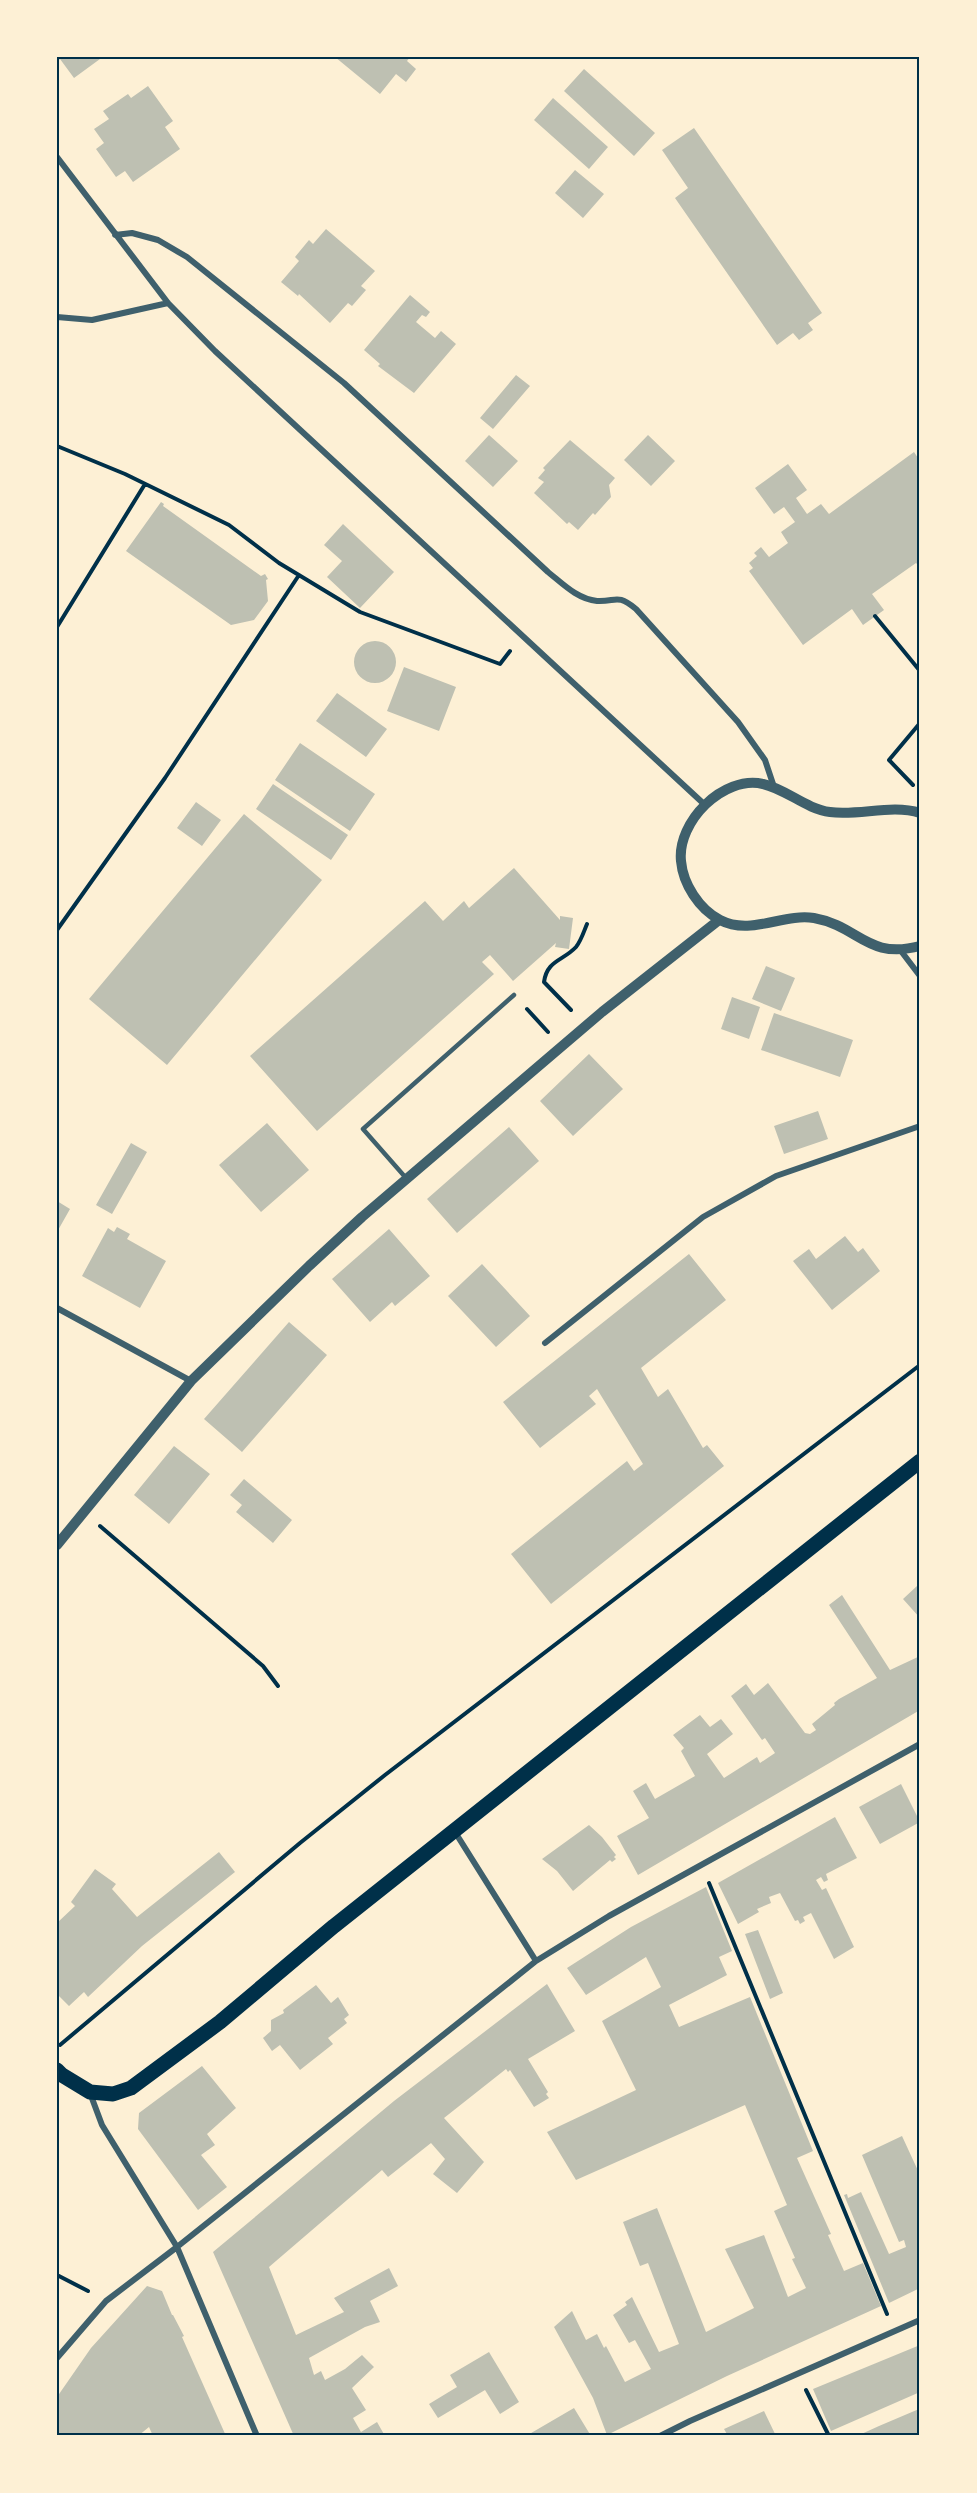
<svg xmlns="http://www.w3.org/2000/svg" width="977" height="2493" viewBox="0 0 977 2493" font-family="Arial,sans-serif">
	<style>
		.building { fill: #bec0b2 }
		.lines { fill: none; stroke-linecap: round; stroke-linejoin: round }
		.path { stroke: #003049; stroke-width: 4 }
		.service { stroke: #3f606c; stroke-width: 4.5 }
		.minor { stroke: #3f606c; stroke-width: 6 }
		.tertiary { stroke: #3f606c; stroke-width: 10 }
		.primary { stroke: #003049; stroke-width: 15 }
		.neatline { fill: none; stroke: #003049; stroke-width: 2 }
	</style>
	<rect width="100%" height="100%" fill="#fdf0d5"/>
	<!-- building -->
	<path class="building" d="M57 57H99L100 59 74 78 60 59 57 62Z
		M335 57H410L407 61 416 69 406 82 396 74 380 94Z
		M584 69 655 133 634 156 564 91Z
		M148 86 173 121 165 127 180 149 133 182 125 171 116 177 96 149 104 143 94 129 109 119 103 111 128 94 131 98Z
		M553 98 608 147 589 169 534 120Z
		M694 128 822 313 808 323 813 330 799 340 793 333 777 345 675 198 688 188 662 150Z
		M575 170 604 194 583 218 555 193Z
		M326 229 375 271 361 286 366 290 352 306 348 303 330 323 299 294 298 296 281 282 299 261 295 257 309 240 313 244Z
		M410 295 430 312 426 317 422 315 416 322 435 338 441 331 456 344 414 393 378 366 380 364 364 350Z
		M516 375 530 386 493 429 480 418Z
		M489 435 518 461 493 487 465 461Z
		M648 435 675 461 651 486 624 460Z
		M570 440 615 478 609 485 611 497 595 515 593 513 578 530 569 522 567 524 534 493 544 482 538 478 545 470 543 468Z
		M914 452 920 461V563L918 565 916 563 872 594 884 610 863 625 852 609 803 645 749 571 753 568 749 563 757 556 754 553 761 547 769 557 788 543 781 532 795 522 784 507 774 514 755 488 788 464 807 490 796 498 807 514 821 504 829 514Z
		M161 502 164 504 163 506 261 576 265 574 268 579 266 580 268 601 254 620 231 625 126 551Z
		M343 524 394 572 360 608 327 577 342 561 324 545Z
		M354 662a21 21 0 1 1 42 0a21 21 0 1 1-42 0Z
		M404 667 456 687 439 731 387 711Z
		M337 693 387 729 366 757 316 721Z
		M300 743 375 794 350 831 275 780Z
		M273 784 348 835 331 860 256 809Z
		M196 802 221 820 202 846 177 828Z
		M244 814 322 880 167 1065 89 999Z
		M514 868 560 920V916L573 918 569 949 555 947 556 943 513 981 490 955 482 962 494 974 317 1131 250 1056 425 901 443 921 464 901 469 908Z
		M766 966 795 978 781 1011 752 999Z
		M732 997 760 1007 749 1039 721 1029Z
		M774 1013 853 1040 840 1077 761 1050Z
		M589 1054 623 1089 573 1136 540 1101Z
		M818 1111 828 1139 784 1154 774 1126Z
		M267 1123 309 1170 261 1212 219 1165Z
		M509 1127 539 1161 457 1233 427 1199Z
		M131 1143 147 1152 112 1214 96 1205Z
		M57 1201 70 1209 57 1232Z
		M117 1227 130 1234 127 1239 166 1261 140 1308 82 1276 108 1228 114 1232Z
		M389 1229 430 1276 395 1306 392 1302 370 1322 332 1279Z
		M845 1236 858 1252 863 1248 880 1271 832 1310 793 1261 809 1249 816 1259Z
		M689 1254 726 1300 641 1368 658 1397 668 1389 703 1448 707 1445 724 1466 551 1604 511 1554 627 1461 634 1471 643 1464 597 1389 589 1396 596 1404 540 1448 503 1402Z
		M482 1264 530 1316 496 1347 448 1296Z
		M289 1322 327 1355 242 1452 204 1419Z
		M174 1446 210 1474 169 1524 134 1495Z
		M244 1479 292 1520 273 1543 236 1512 242 1505 230 1495Z
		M917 1586 920 1589V1618L903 1599Z
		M842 1595 890 1670 920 1656V1710L638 1875 617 1836 649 1818 633 1791 646 1783 655 1799 695 1776 681 1751 684 1748 673 1735 700 1715 710 1727 721 1719 733 1734 707 1754 724 1778 757 1757 760 1763 775 1753 765 1738 762 1740 731 1696 746 1684 754 1695 768 1683 805 1733 810 1734 816 1730 812 1724 835 1705 834 1703 839 1699 877 1678 829 1605Z
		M901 1784 920 1822 880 1844 859 1807Z
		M835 1817 857 1858 826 1874 828 1880 824 1882 821 1877 816 1880 822 1890 826 1888 854 1947 834 1959 811 1913 803 1917 805 1921 800 1924 798 1920 795 1921 780 1893 769 1897 771 1903 757 1909 759 1912 738 1924 718 1883Z
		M589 1825 602 1837 616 1855 614 1857 616 1859 612 1862 610 1860 573 1891 557 1871 542 1859Z
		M219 1852 235 1872 142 1946 88 1997 84 1992 69 2006 57 1994V1923L75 1906 71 1902 95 1869 116 1884 112 1889 137 1917Z
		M706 1887 732 1951 719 1957 727 1975 669 2005 679 2027 750 1997 813 2151 797 2158 831 2234 828 2235 844 2271 863 2263 881 2306 727 2376 607 2435 593 2398 554 2327 572 2311 586 2340 597 2334 604 2348 606 2346 625 2382 651 2369 635 2340 629 2343 613 2315 627 2305 625 2302 632 2297 659 2352 679 2344 648 2263 640 2266 623 2222 657 2208 706 2332 754 2308 725 2249 764 2235 788 2297 806 2288 792 2259 795 2258 774 2211 787 2205 745 2105 576 2180 547 2132 636 2090 602 2021 661 1987 646 1957 586 1995 567 1968 631 1927Z
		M758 1930 783 1993 770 1999 745 1934Z
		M547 1984 575 2031 528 2059 548 2092 546 2094 549 2098 534 2107 510 2070 508 2072 506 2069 444 2118 484 2162 457 2193 433 2174 445 2159 431 2143 388 2177 382 2170 269 2267 296 2335 344 2312 334 2298 389 2268 398 2286 370 2301 380 2322 365 2327 309 2358 314 2375 321 2371 325 2380 345 2369 362 2355 374 2367 352 2388 366 2410 353 2418 361 2432 377 2422 385 2436H294L213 2252 394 2101Z
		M316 1985 331 2003 338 1997 349 2015 344 2019 347 2023 328 2038 333 2044 300 2070 280 2045 272 2051 263 2038 271 2031V2020L284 2013 283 2010Z
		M202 2066 236 2108 207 2134 215 2145 201 2155 227 2187 198 2210 138 2129 139 2113Z
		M902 2136 920 2175V2288L889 2303 844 2195 847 2194 848 2198 861 2192 889 2254 906 2247 904 2240 899 2242 862 2155Z
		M147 2286 162 2291 172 2315H173L184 2336 182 2337 226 2436H153L149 2427 138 2436H57V2397L91 2348Z
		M920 2345V2392L831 2431 813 2389Z
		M489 2352 519 2402 500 2414 485 2390 438 2418 429 2404 457 2387 450 2375Z
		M574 2408 591 2436H526Z
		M919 2409 920 2436H857L879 2426Z
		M764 2411 776 2436H728L724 2429Z"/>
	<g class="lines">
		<!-- path -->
		<path class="path" d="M57 446 125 474 229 525 279 563 360 612 500 664 510 651
			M875 616 920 671
			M57 627 145 484
			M913 785 889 760 920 723
			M57 930 165 778 299 575
			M527 1009 548 1032
			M571 1010 544 982C547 960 563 961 576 947 581 941 584 931 587 924
			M100 1526 263 1666 278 1686
			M709 1883 887 2314
			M60 2045 300 1843 385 1775 920 1365
			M57 2275 88 2291
			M806 2390 829 2436"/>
		<!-- service -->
		<path class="service" d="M406 1178 363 1129 514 995"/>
		<!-- minor -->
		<path class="minor" d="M57 157 168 303 215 351 704 804
			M115 235 132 233 158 240 187 257 344 383 548 572C562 583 577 599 597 601 617 602 616 593 636 609L738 722 765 760 774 787
			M57 317 92 320 168 303
			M901 951 920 976
			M57 1308 191 1381
			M545 1343 703 1217 776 1176 920 1126
			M455 1832 536 1961
			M90 2093 102 2125 177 2247 257 2436
			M57 2358 106 2301 177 2247 536 1961 609 1916 920 1744
			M660 2436 690 2421 920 2320"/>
		<!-- tertiary -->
		<path class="tertiary" d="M920 813C892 804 859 816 830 812 806 809 786 789 763 784 723 775 677 822 681 861 683 884 699 909 720 920 751 936 783 913 814 918 859 926 867 960 920 946
			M57 1545 191 1381 309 1266 362 1217 602 1012 719 920"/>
		<!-- primary -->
		<path class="primary" d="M57 2070 62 2075 90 2092 113 2094 131 2088 220 2022 334 1926 920 1461"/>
	</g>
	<!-- border -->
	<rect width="977" height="2493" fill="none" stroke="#fdf0d5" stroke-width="117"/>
	<rect x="58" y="58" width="860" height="2376" class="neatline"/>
</svg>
